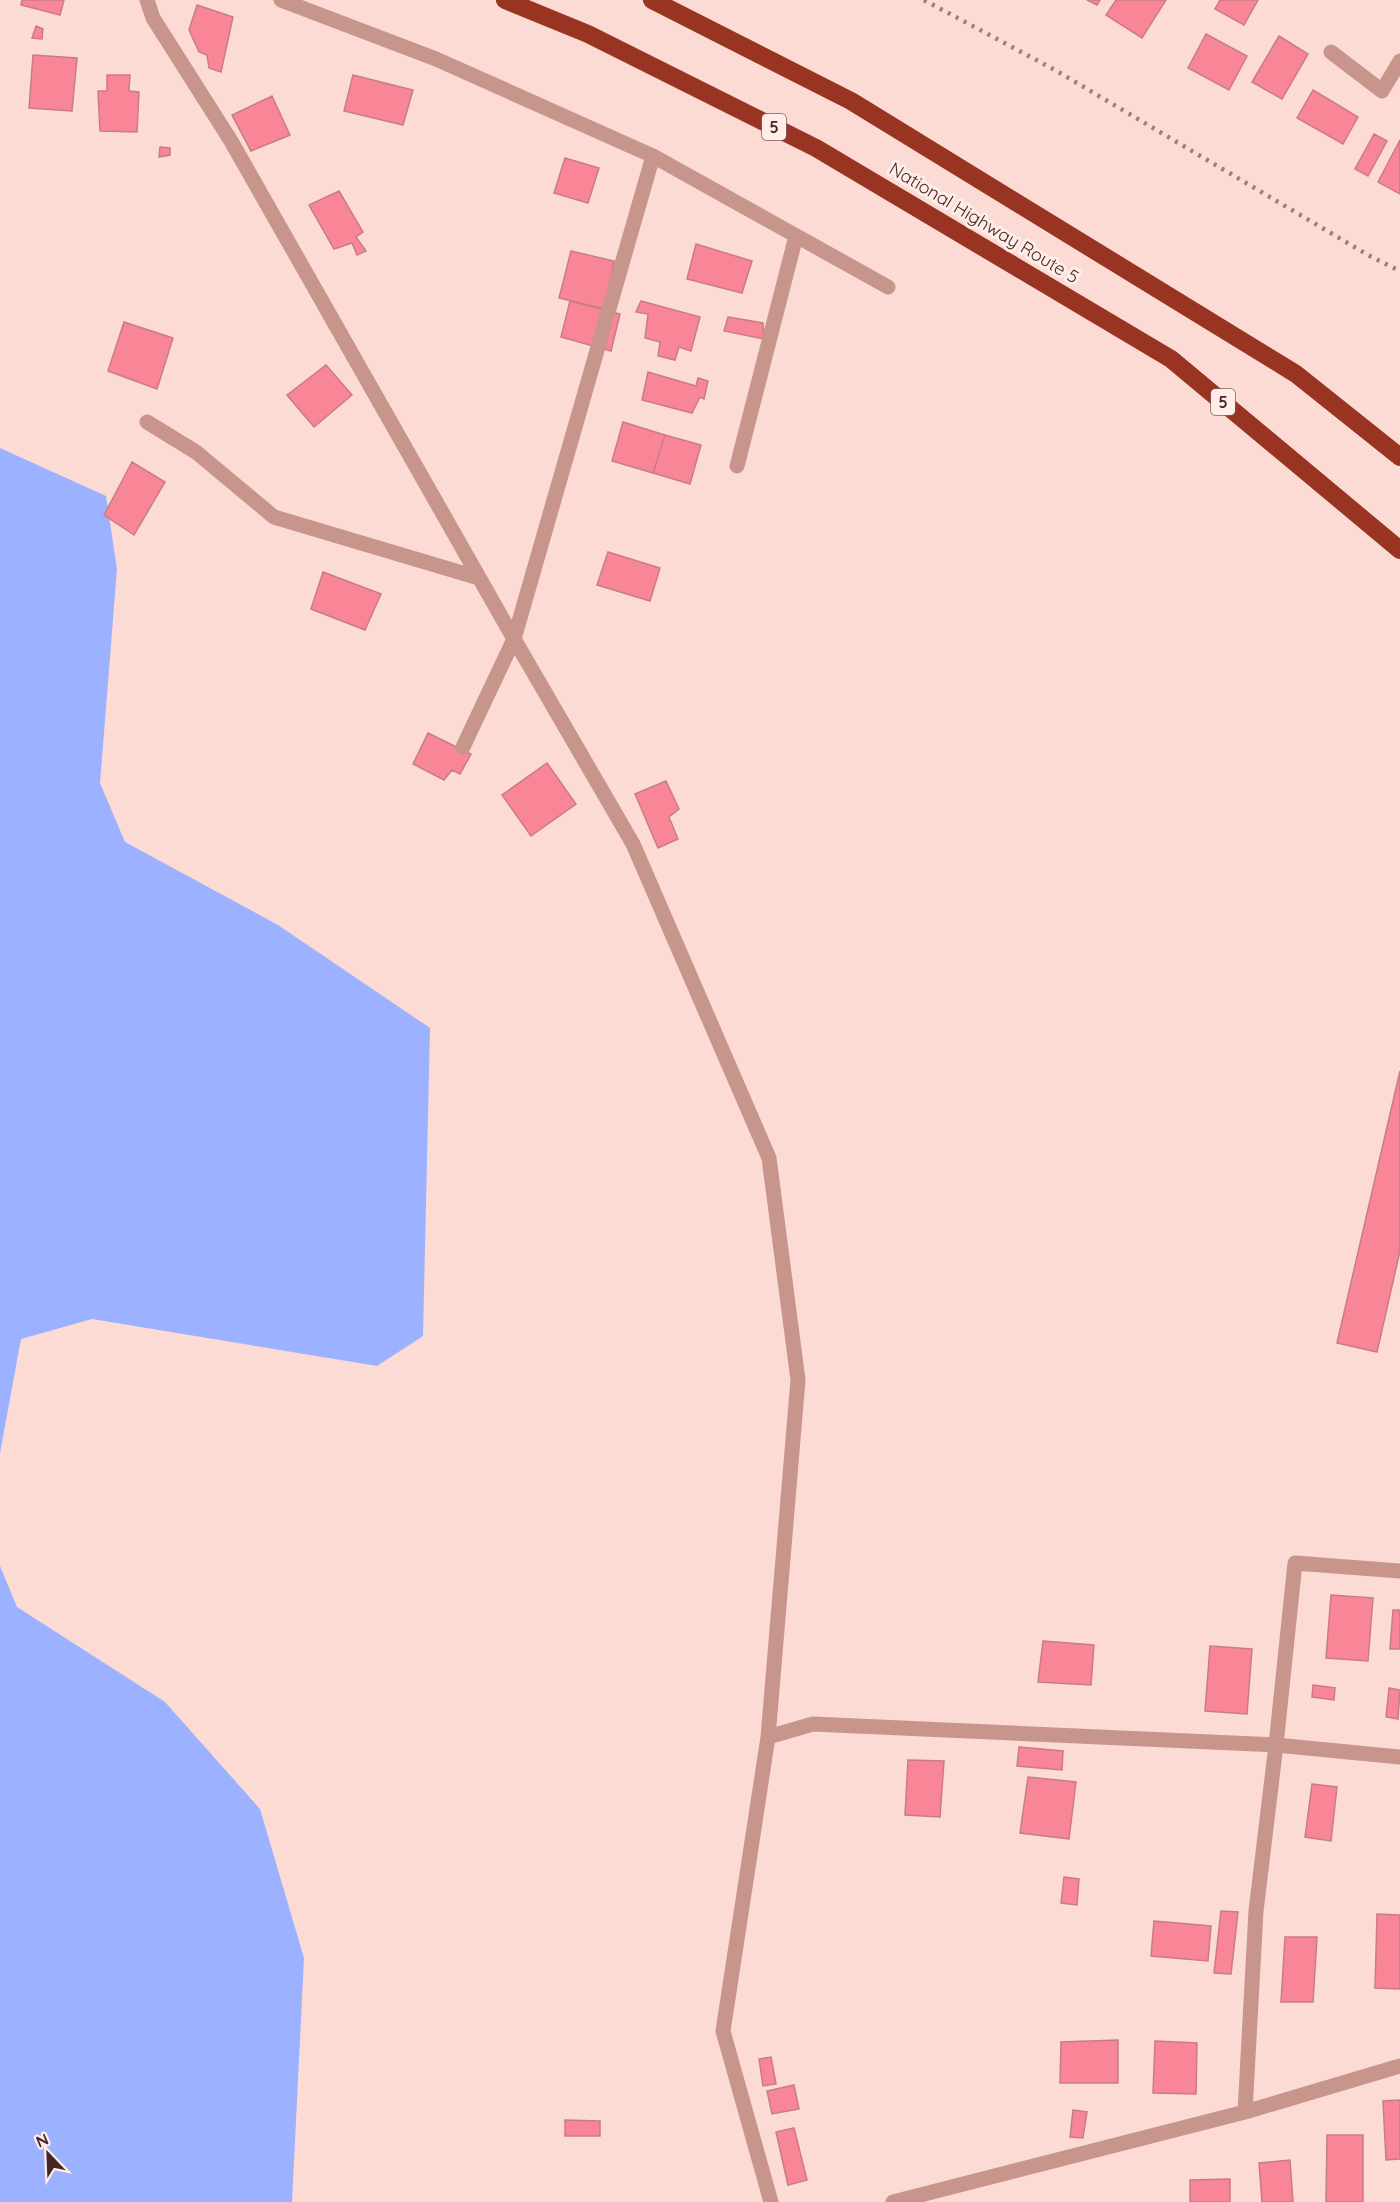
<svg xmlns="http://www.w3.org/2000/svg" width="1400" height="2202" viewBox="0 0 1400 2202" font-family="Quicksand,sans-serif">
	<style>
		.green { fill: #9cb1ff }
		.building { fill: #f88697; stroke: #c97c86; stroke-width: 1.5 }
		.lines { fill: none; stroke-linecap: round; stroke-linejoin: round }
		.minor { stroke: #c7958b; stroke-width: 15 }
		.highway { stroke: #932; stroke-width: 18 }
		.rail { stroke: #9e7e77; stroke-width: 4.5; stroke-dasharray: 3 6; stroke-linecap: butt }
		.labels { text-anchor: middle; stroke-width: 6; stroke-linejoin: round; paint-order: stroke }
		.shield { fill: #feede9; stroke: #7c625c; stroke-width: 1.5 }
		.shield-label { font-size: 16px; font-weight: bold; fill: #452620 }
		.street-label { font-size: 18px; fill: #452620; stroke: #feede9 }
	</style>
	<rect width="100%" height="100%" fill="#fcdbd4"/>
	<!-- green -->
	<path class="green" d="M0 448 106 496 117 569 100 783 125 842 278 925 430 1028 423 1336 377 1366 92 1319 21 1339 0 1453Z
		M0 1566 17 1607 165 1702 260 1809 304 1958 292 2202H0Z"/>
	<!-- building -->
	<path class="building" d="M22 0H64L60 15 21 5Z
		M1087 0H1100L1097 5Z
		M1116 0H1166L1142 38 1106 15Z
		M1220 0H1258L1244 25 1215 9Z
		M197 5 233 17 221 72 209 68 207 55 199 52 189 30Z
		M36 26 43 29 42 39 32 38Z
		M1206 34 1247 56 1229 90 1188 68Z
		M1279 36 1308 54 1282 99 1252 82Z
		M33 55 77 58 72 111 29 108Z
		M107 75H130L129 91 139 92 137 132 100 131 98 91H107Z
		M353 75 413 90 403 125 344 111Z
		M1313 90 1358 117 1343 144 1297 118Z
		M272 96 290 135 251 151 232 115Z
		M1374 134 1387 141 1368 176 1355 169Z
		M1400 140V194L1378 182Z
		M160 147 170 148V155L159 157Z
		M565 158 599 168 588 203 554 193Z
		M339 191 363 232 356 237 366 251 357 255 352 243 334 249 309 205Z
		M696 244 752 261 742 293 687 279Z
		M571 251 614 261 605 309 559 298Z
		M570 301 620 314 611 351 561 337Z
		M641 301 700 317 691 351 679 347 675 360 658 356 660 342 645 338 648 314 636 312Z
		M728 317 763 323 764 339 724 331Z
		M124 322 173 338 157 389 108 371Z
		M326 365 352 395 314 427 287 395Z
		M648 372 696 386 698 378 708 381 704 399 700 397 692 413 642 400Z
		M623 422 665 435 653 473 612 461Z
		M665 435 701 445 690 484 653 473Z
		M132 462 165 482 134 535 104 515Z
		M608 552 660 568 650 601 597 585Z
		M323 572 381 594 365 630 311 609Z
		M428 733 471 754 460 774 452 770 444 780 413 764Z
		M547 763 576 804 531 836 502 795Z
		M666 781 679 809 669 817 678 839 658 848 635 794Z
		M1400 1071V1251L1377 1352 1337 1343Z
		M1331 1595 1373 1598 1368 1661 1326 1658Z
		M1393 1610H1400V1649H1390Z
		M1043 1641 1094 1645 1091 1685 1038 1682Z
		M1210 1646 1252 1649 1247 1714 1205 1711Z
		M1313 1685 1335 1688 1334 1700 1312 1697Z
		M1389 1688 1400 1690 1398 1719 1386 1717Z
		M1019 1747 1063 1751 1062 1770 1017 1766Z
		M908 1760 944 1761 940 1817 905 1815Z
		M1028 1777 1076 1782 1069 1839 1020 1833Z
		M1312 1784 1337 1787 1331 1841 1305 1837Z
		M1064 1877 1079 1879 1077 1905 1061 1903Z
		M1221 1911 1238 1912 1231 1974 1214 1973Z
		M1377 1914 1400 1915V1989L1375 1988Z
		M1154 1921 1211 1926 1208 1961 1151 1956Z
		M1285 1937H1317L1313 2002H1281Z
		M1118 2040V2083H1060L1061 2042Z
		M1155 2041 1197 2043 1196 2094 1153 2093Z
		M771 2057 776 2084 763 2086 759 2059Z
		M794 2085 799 2109 772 2114 767 2091Z
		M1400 2100V2159L1386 2160 1383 2101Z
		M1073 2110 1087 2112 1083 2138 1070 2137Z
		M565 2120 600 2121V2136H565Z
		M794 2128 807 2180 788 2185 776 2132Z
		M1327 2135H1363V2202H1326Z
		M1290 2160 1293 2202H1262L1259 2163Z
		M1230 2179V2202H1190V2180Z"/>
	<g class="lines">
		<!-- minor -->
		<path class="minor" d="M147 0 153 18 231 141 514 639 633 844 769 1158 798 1380 768 1737 723 2031 771 2202
			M281 0 436 59 653 156 888 287
			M1331 52 1382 91 1400 61
			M147 422 196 452 274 517 479 578
			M737 466 796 236
			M463 747 514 639 653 156
			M768 1737 813 1724 1276 1745 1400 1757
			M1245 2112 1256 1911 1276 1745 1295 1563 1400 1571
			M893 2202 1245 2112 1400 2066"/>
		<!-- highway -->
		<path class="highway" d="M505 0 588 34 816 148 1171 359 1400 550
			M652 0 851 101 1296 374 1400 457"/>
		<!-- rail -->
		<path class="rail" d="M924 0 1055 70 1368 255 1400 271"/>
	</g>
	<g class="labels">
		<!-- shield labels -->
		<g class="shield">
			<rect x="762" y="114" width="24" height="26" rx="4.5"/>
			<rect x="1211" y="389" width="24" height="26" rx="4.5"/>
		</g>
		<g class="shield-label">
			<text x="774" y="133">5</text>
			<text x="1223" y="408">5</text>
		</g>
		<!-- street labels -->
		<g class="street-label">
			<text transform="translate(984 223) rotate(31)" y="6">National Highway Route 5</text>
		</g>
	</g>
	<!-- north arrow -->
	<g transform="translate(48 2154) rotate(337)" stroke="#feede9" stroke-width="4.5" paint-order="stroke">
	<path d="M0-4.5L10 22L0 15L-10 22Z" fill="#452620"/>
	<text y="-9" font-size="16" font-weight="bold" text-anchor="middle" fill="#452620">N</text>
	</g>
</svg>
